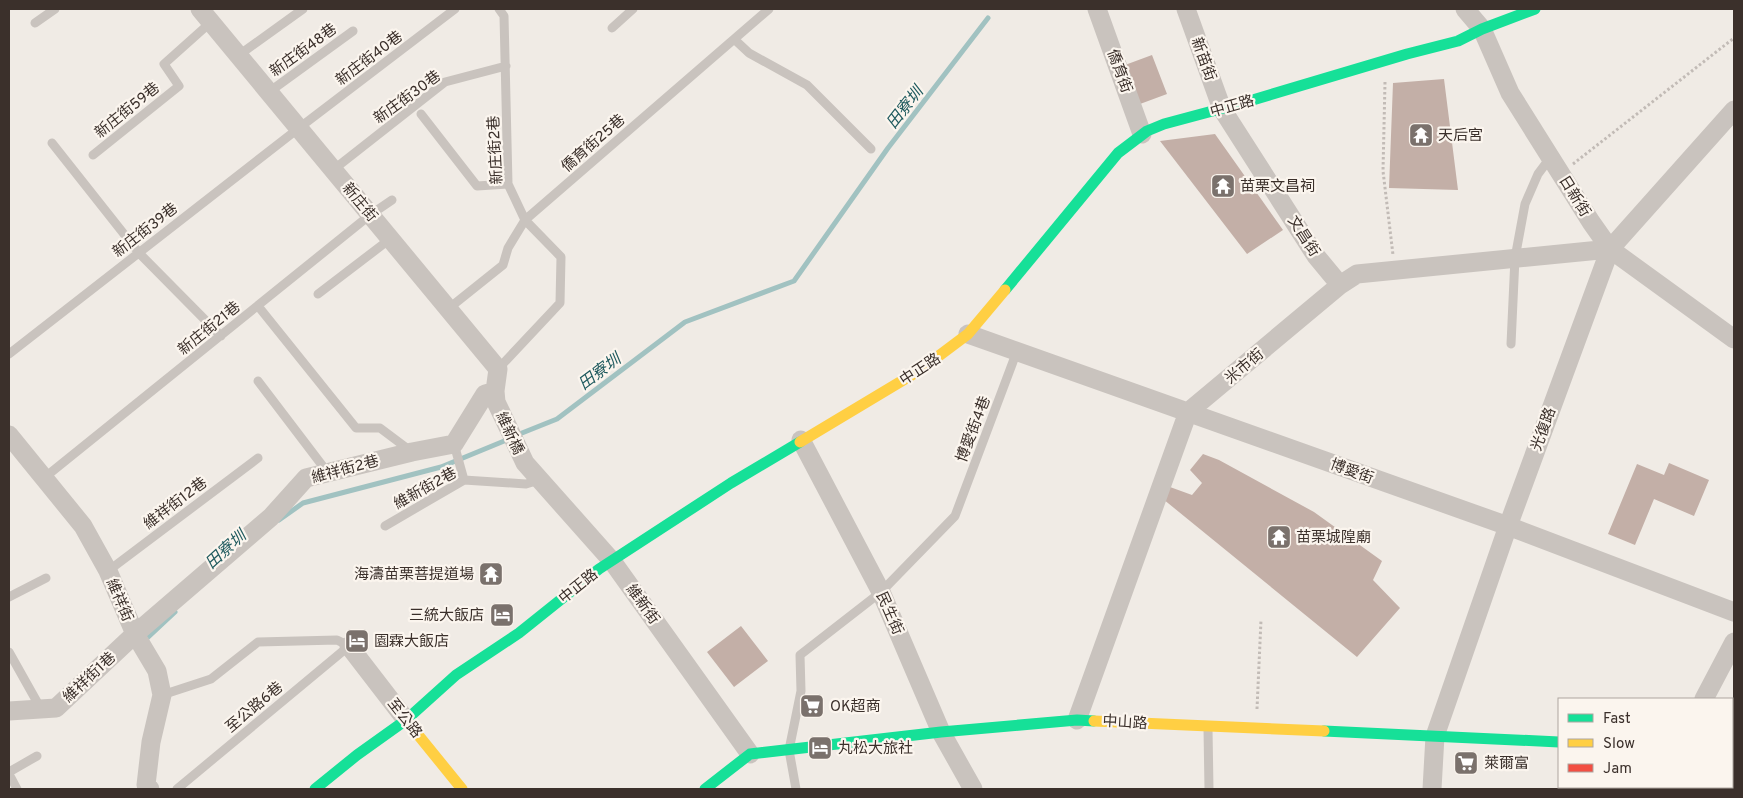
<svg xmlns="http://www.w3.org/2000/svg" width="1743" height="798" viewBox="0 0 1743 798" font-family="Overpass,'Noto Sans TC',sans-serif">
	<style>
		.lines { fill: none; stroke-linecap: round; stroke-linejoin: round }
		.stream { stroke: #a1c2c1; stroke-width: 5 }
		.building { fill: #c3afa7 }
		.path { stroke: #c2bbb6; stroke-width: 3; stroke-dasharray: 2.5 2.5; stroke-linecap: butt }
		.lane { stroke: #c9c3be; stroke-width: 9 }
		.street { stroke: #c9c3be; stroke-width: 19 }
		.fast { stroke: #16e098; stroke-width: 11 }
		.slow { stroke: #ffcf43; stroke-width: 11 }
		.jam { stroke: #f24e42; stroke-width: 11 }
		.labels { text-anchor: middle; stroke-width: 4.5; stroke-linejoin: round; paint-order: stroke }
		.street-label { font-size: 15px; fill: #3b302b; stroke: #fbf5ee }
		.poi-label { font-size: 15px; fill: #3b302b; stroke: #fbf5ee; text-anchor: start }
		.water-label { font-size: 16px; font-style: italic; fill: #1f5a5e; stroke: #fbf5ee }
	</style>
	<rect width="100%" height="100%" fill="#f0ebe5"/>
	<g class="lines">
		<!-- stream -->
		<path class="stream" d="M517 435 557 419 685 322 794 281 888 148 988 18
			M279 520 303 503 441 467 509 439
			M144 641 175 612"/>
	</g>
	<!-- building -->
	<path class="building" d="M1152 55 1167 94 1140 104 1125 65Z
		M1444 79 1458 190 1389 188 1393 83Z
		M1215 134 1283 230 1247 254 1160 141Z
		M1203 454 1219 460 1314 512 1382 561 1373 580 1400 608 1357 657 1163 499 1170 487 1192 495 1202 483 1190 470Z
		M1669 463 1709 480 1694 516 1654 499 1635 545 1608 534 1637 464 1664 475Z
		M741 626 768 661 734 687 707 652Z"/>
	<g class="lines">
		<!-- path -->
		<path class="path" d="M1385 82 1383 171 1393 255
			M1573 164 1734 38
			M1257 709 1261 620"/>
		<!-- lane -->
		<path class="lane" d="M35 23 55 9
			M612 28 633 9
			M734 39 749 53 807 85 871 149
			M239 55 303 9
			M269 92 353 31
			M421 114 477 186 508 184
			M52 143 139 253 221 336
			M93 155 179 86 164 64 211 22
			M333 170 445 82 506 66
			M318 294 390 239
			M258 306 356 428H380L412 452
			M448 309 503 265 508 248 525 220 769 9
			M1511 344 1515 258 1525 204 1538 174 1550 158
			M9 354 299 128 455 9
			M498 369 560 303 561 257 525 220 508 184 504 16 499 9
			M258 381 328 473
			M454 444 464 480
			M44 478 370 215 392 200
			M385 526 464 480 526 484 539 480
			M108 571 258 458
			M9 597 46 578
			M9 652 41 709
			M162 695 211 679 258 642 337 640 349 646 177 789
			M1208 729 1209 789
			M9 772 37 756
			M9 774 17 789
			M796 789 789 750 801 691 800 655 881 592 955 516 1017 351
			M1629 789 1630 787"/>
		<!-- street -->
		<path class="street" d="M200 9 498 369 495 391 496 402 525 463 612 561 750 754
			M1097 9 1142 134
			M1186 9 1222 109 1316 256 1340 285
			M1465 9 1482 29 1510 93 1591 222 1610 249 1734 339
			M968 334 1508 526 1734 612
			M9 435 83 526 108 571 135 634 157 671 162 695 151 742 146 785 150 789
			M801 440 881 592 941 732 973 789
			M349 646 406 720
			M1704 699 1734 642
			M9 711 56 708 135 634 271 517 306 478 412 452 454 444 485 394 495 391
			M1077 720 1188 412 1340 285 1357 274 1610 249
			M1432 789 1435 736 1508 526 1610 249 1734 110"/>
		<!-- fast -->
		<path class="fast" d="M1005 290 1118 153 1147 131 1164 124 1246 102 1407 54 1458 41 1482 29 1535 9
			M1324 731 1559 742
			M315 789 357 755 406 720 456 675 519 633 599 569 731 483 800 442
			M705 789 750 754 941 732 1077 720 1094 721"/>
		<!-- slow -->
		<path class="slow" d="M800 442 920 370 968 334 1005 290
			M406 720 462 789
			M1094 721 1324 731"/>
		<!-- jam -->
		<path class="jam" d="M1732 779 1734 780"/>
	</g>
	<!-- icons -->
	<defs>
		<symbol id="temple-square" viewBox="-11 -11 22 22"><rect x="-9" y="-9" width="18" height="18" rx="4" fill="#7a716c" stroke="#fbf5ee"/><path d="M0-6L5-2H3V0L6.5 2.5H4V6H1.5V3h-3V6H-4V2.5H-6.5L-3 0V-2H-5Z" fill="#fff"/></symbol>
		<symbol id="hotel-square" viewBox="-11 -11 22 22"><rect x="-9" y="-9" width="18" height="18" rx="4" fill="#7a716c" stroke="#fbf5ee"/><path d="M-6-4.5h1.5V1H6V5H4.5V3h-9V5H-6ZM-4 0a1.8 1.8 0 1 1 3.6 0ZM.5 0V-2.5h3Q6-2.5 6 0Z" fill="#fff"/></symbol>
		<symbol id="supermarket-square" viewBox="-11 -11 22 22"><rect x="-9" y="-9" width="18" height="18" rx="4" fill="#7a716c" stroke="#fbf5ee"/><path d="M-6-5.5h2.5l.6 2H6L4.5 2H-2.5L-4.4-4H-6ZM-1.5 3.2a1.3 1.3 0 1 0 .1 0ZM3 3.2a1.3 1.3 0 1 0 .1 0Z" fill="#fff"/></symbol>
	</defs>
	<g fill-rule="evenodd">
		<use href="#temple-square" x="1407" y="121" width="28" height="28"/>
		<use href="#temple-square" x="1209" y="172" width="28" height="28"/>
		<use href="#temple-square" x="1265" y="523" width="28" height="28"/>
		<use href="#temple-square" x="477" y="560" width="28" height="28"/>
		<use href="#hotel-square" x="488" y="601" width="28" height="28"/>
		<use href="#hotel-square" x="343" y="627" width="28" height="28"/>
		<use href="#supermarket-square" x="798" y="692" width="28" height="28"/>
		<use href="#hotel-square" x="806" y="734" width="28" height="28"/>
		<use href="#supermarket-square" x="1452" y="749" width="28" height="28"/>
	</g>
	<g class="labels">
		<!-- street labels -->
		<g class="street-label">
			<text transform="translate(303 50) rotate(-36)" y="5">新庄街48巷</text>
			<text transform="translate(369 58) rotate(-37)" y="5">新庄街40巷</text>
			<text transform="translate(1204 59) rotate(70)" y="5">新苗街</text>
			<text transform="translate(1120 71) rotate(70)" y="5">僑育街</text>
			<text transform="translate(407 97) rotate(-36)" y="5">新庄街30巷</text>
			<text transform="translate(1232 106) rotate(-16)" y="5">中正路</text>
			<text transform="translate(127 110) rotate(-39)" y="5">新庄街59巷</text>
			<text transform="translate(593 143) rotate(-41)" y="5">僑育街25巷</text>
			<text transform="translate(495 150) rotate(-93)" y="5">新庄街2巷</text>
			<text transform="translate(1575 196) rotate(58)" y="5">日新街</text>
			<text transform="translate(360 202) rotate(50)" y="5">新庄街</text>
			<text transform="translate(145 230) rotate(-38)" y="5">新庄街39巷</text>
			<text transform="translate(1304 236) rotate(57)" y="5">文昌街</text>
			<text transform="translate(209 328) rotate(-39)" y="5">新庄街21巷</text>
			<text transform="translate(1244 366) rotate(-40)" y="5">米市街</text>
			<text transform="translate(920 369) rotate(-33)" y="5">中正路</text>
			<text transform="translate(973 429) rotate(-69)" y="5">博愛街4巷</text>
			<text transform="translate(1543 429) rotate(-70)" y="5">光復路</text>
			<text transform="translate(510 433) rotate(65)" y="5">維新橋</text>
			<text transform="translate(345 469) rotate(-15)" y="5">維祥街2巷</text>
			<text transform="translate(1352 471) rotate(20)" y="5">博愛街</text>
			<text transform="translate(425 488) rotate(-29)" y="5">維新街2巷</text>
			<text transform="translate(175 503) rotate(-37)" y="5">維祥街12巷</text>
			<text transform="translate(578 586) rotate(-39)" y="5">中正路</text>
			<text transform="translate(120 600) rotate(67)" y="5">維祥街</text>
			<text transform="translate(643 604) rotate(54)" y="5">維新街</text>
			<text transform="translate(890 613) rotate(66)" y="5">民生街</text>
			<text transform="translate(89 677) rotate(-43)" y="5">維祥街1巷</text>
			<text transform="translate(254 707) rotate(-40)" y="5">至公路6巷</text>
			<text transform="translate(405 718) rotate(52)" y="5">至公路</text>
			<text transform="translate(1125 722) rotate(3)" y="5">中山路</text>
		</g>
		<!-- poi labels -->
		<g class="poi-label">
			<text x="1438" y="140">天后宮</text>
			<text x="1240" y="191">苗栗文昌祠</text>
			<text x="1296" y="542">苗栗城隍廟</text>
			<text x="474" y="579" text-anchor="end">海濤苗栗菩提道場</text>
			<text x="484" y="620" text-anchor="end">三統大飯店</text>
			<text x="374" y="646">園霖大飯店</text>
			<text x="830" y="711">OK超商</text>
			<text x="838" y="753">丸松大旅社</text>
			<text x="1484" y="768">萊爾富</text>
		</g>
		<!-- water labels -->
		<g class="water-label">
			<text transform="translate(904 107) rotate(-52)" y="6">田寮圳</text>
			<text transform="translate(599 371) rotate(-37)" y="6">田寮圳</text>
			<text transform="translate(225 549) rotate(-42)" y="6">田寮圳</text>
		</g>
	</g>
	<!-- border -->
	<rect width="1743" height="798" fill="none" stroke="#3b302b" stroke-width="20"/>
	<!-- legend -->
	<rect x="1558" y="698" width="175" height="90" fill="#fbf5ee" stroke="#aea6a0"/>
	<rect x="1568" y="714" width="25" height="8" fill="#16e098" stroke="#aea6a0"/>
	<text x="1603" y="723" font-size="15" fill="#3b302b">Fast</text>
	<rect x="1568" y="739" width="25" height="8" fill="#ffcf43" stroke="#aea6a0"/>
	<text x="1603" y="748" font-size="15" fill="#3b302b">Slow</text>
	<rect x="1568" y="764" width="25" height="8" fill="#f24e42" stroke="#aea6a0"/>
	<text x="1603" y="773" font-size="15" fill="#3b302b">Jam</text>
</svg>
